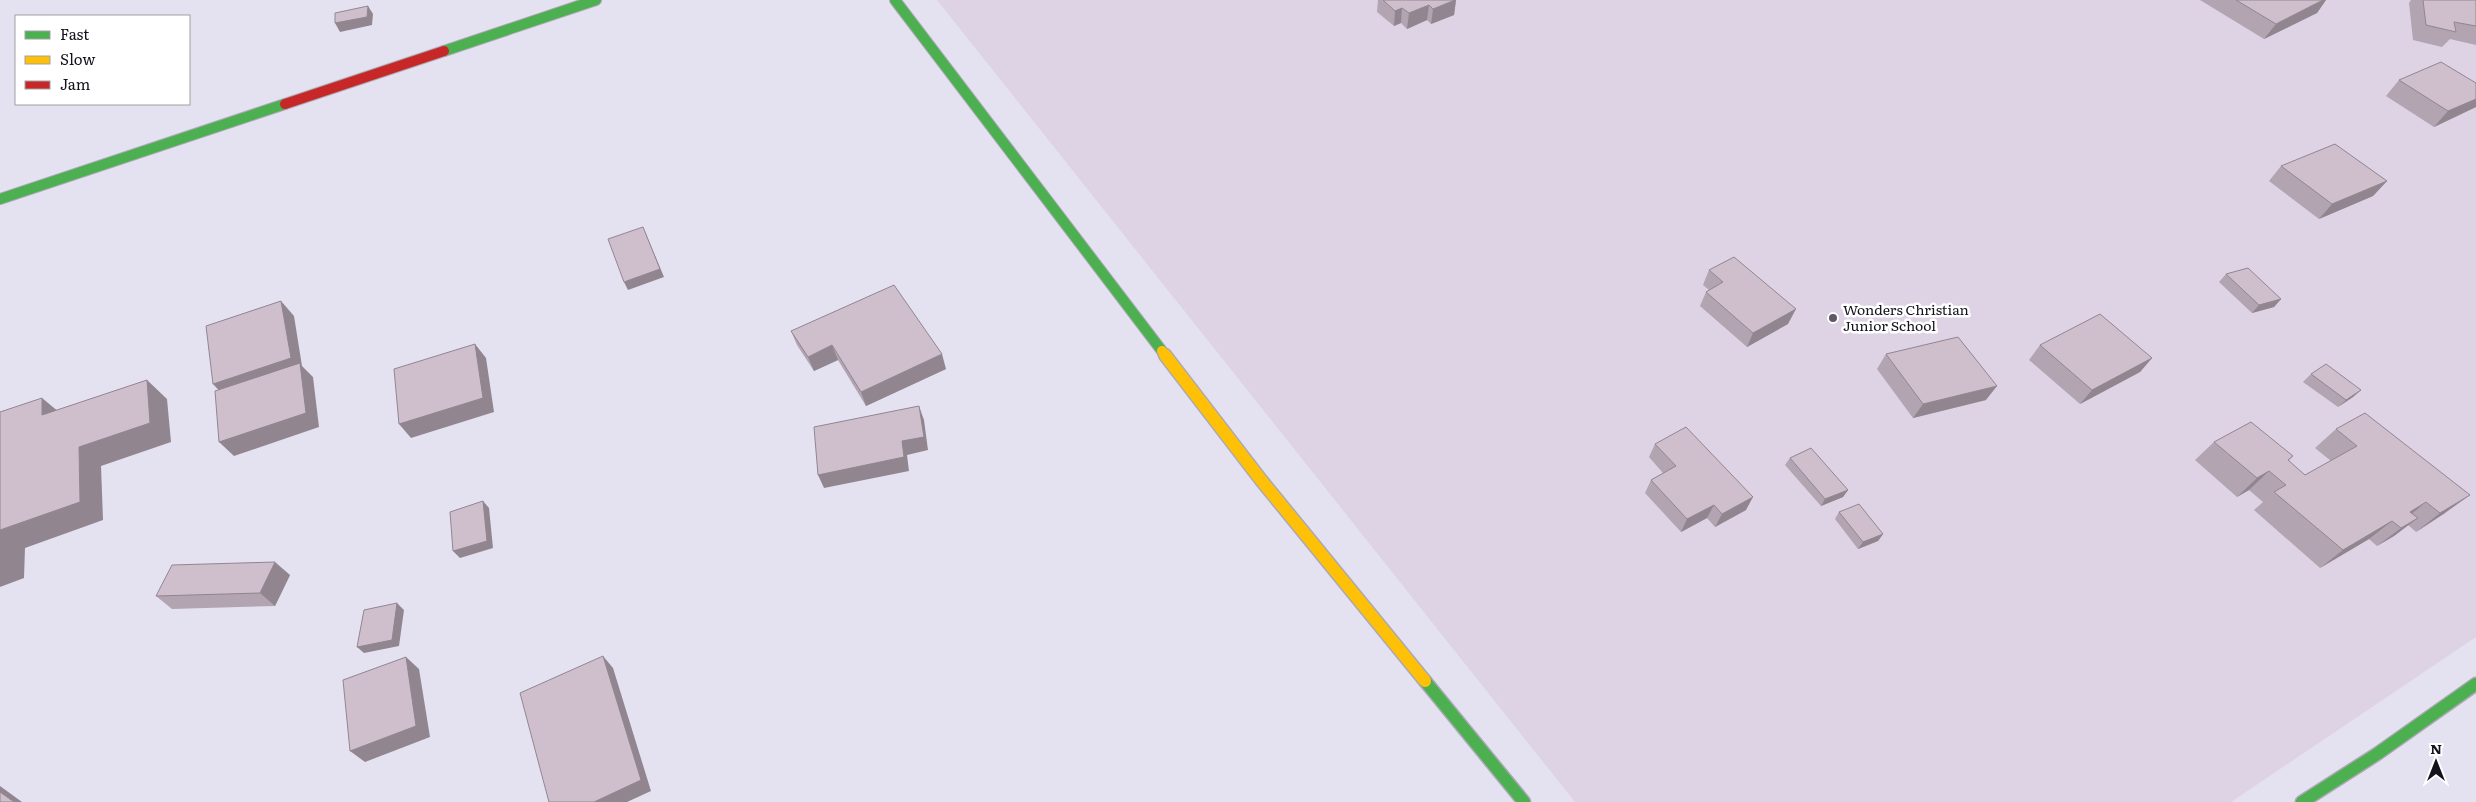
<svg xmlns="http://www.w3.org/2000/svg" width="2476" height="802" viewBox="0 0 2476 802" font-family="Literata,serif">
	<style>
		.education { fill: #ddd3e4 }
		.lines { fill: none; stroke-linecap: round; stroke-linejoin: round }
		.fast-far1-casing { stroke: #aba8b4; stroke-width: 12 }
		.fast-casing { stroke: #aba8b4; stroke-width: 15 }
		.slow-far1-casing { stroke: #aba8b4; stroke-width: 12 }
		.slow-casing { stroke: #aba8b4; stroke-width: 15 }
		.jam-casing { stroke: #aba8b4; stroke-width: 12 }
		.fast-far1 { stroke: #4caf50; stroke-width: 10 }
		.fast { stroke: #4caf50; stroke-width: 12 }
		.slow-far1 { stroke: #ffc107; stroke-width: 10 }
		.slow { stroke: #ffc107; stroke-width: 12 }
		.jam { stroke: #c62828; stroke-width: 10 }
		.wall { fill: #b2a4b0 }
		.shaded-wall { fill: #918690 }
		.building { fill: #cfbfcd; stroke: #918690 }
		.poi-dot { fill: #5d5a66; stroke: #fff; stroke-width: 2 }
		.labels { text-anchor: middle; stroke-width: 5; stroke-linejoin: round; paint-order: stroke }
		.poi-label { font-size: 14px; fill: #14121b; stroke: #fff; text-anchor: start }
	</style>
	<rect width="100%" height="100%" fill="#e4e1f1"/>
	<!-- education -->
	<path class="education" d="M937 0H2476V637L2231 802H1575Z"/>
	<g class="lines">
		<defs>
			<path id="fast-far1" d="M895 0 1162 351
				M444 51 596 0
				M0 199 285 104"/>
			<path id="fast" d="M1425 681 1524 802
				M2302 802 2377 754 2476 684"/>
			<path id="slow-far1" d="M1162 351 1166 356"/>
			<path id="slow" d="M1165 355 1261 480 1425 681"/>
			<path id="jam" d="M285 104 444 51"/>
		</defs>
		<!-- fast-far1 casing -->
		<use href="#fast-far1" class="fast-far1-casing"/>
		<!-- fast casing -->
		<use href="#fast" class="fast-casing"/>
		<!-- slow-far1 casing -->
		<use href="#slow-far1" class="slow-far1-casing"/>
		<!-- slow casing -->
		<use href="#slow" class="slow-casing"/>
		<!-- jam casing -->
		<use href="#jam" class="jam-casing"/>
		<!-- fast-far1 -->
		<use href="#fast-far1" class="fast-far1"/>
		<!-- fast -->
		<use href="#fast" class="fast"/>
		<!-- slow-far1 -->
		<use href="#slow-far1" class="slow-far1"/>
		<!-- slow -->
		<use href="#slow" class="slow"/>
		<!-- jam -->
		<use href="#jam" class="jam"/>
	</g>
	<!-- wall -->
	<path class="wall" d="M1378 0H1456L1454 15 1431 24 1427 20 1407 29 1401 23 1394 26 1377 12Z
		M2200 0H2326L2317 13 2264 39Z
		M2411 0H2476V45L2450 39 2442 47 2413 40 2409 3Z
		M2399 80 2476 83V107L2434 127 2386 96Z
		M2281 166 2387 181 2373 196 2319 219 2269 181Z
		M1709 270 1788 324 1747 347 1700 306 1706 292 1709 290 1703 285Z
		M2226 274 2281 299 2274 307 2252 313 2219 282Z
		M791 331 946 369 866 406 838 360 814 371 797 345Z
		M2040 345 2152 358 2140 372 2080 404 2029 360Z
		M1886 354 1986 400 1913 418 1877 369Z
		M2311 374 2361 390 2353 397 2338 407 2303 382Z
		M2336 429 2445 513 2416 532 2408 525 2394 536 2377 546 2369 539 2320 568 2254 510 2263 502 2249 490 2237 497 2195 460 2214 442 2293 456 2288 461 2305 475 2331 461 2315 448Z
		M1655 444 1746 510 1715 527 1707 518 1681 532 1645 493 1651 480 1663 473 1649 457Z
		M1790 458 1848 490 1843 497 1821 506 1785 465Z
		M1839 512 1883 534 1878 541 1858 549 1835 519Z
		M290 575 275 606 172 609 156 596Z"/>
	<!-- shaded-wall -->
	<path class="shaded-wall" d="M1455 0H1456L1454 15 1431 24 1433 9Z
		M2323 0H2326L2317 13 2264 39 2276 24Z
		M1429 5 1427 20 1407 29 1409 13Z
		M368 6 373 14 372 25 340 32 335 23Z
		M1402 8 1401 23 1394 26 1395 11Z
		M2476 99V107L2434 127 2448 111Z
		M2387 181 2373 196 2319 219 2332 204Z
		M643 227 664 277 628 290 624 282Z
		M2281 299 2274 307 2252 313 2259 305Z
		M281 301 294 316 302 366 313 377 319 427 234 456 219 442 227 399 213 384Z
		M1796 309 1788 324 1747 347 1753 333Z
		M475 344 486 358 494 412 411 438 399 424Z
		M832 345 838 360 814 371 808 357Z
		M942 354 946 369 866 406 861 392Z
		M2152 358 2140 372 2080 404 2092 390Z
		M147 380 167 399 171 442 101 466 103 520 25 548 24 578 0 587V530L79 447Z
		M1997 386 1986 400 1913 418 1923 404Z
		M2361 390 2353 397 2338 407 2346 400Z
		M42 398 65 417 42 415Z
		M919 406 924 420 928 450 907 455 909 471 824 488 818 475 902 441Z
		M2269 471 2249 490 2237 497 2257 478Z
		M1848 490 1843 497 1821 506 1825 499Z
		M2470 495 2445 513 2416 532 2440 513Z
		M1753 497 1746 510 1715 527 1722 514Z
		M483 501 489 508 493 548 460 558 453 551Z
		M2426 502 2403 521 2410 512Z
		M1714 505 1707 518 1681 532 1687 519Z
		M2418 518 2394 536 2377 546 2401 528Z
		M2392 521 2369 539 2320 568 2343 550Z
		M1883 534 1878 541 1858 549 1863 542Z
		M275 562 290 575 275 606 260 593Z
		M397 603 404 610 399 646 364 653 357 647Z
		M603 656 613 668 651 791 627 802H594Z
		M406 657 419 669 430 737 365 762 350 751Z
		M0 786 22 802H14L0 792Z"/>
	<!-- building -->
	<path class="building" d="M1383 0H1455L1433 9 1429 5 1409 13 1402 8 1395 11Z
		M2236 0H2323L2276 24Z
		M2423 0H2476V26L2454 22 2456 32 2426 25Z
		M368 6 367 17 335 23V13Z
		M2441 62 2476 83V99L2448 111 2399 80Z
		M2335 144 2387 181 2332 204 2281 166Z
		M643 227 660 269 624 282 608 239Z
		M1734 257 1796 309 1753 333 1706 292 1723 282 1709 270Z
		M2248 268 2281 299 2259 305 2226 274Z
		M894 285 942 354 861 392 832 345 808 357 791 331Z
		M281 301 291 358 213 384 206 326Z
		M2100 314 2152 358 2092 390 2040 345Z
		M1958 337 1997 386 1923 404 1886 354Z
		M475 344 483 398 399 424 394 369Z
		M300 363 306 413 219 442 215 391Z
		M2326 364 2361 390 2346 400 2311 374Z
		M147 380 150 423 79 447 80 502 0 530V412L42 398V415Z
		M919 406 924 437 902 441 904 457 818 475 814 427Z
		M2365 413 2470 495 2440 513 2426 502 2410 512 2418 518 2401 528 2392 521 2343 550 2274 492 2286 485 2269 471 2257 478 2214 442 2251 422 2293 456 2288 460 2305 475 2357 446 2336 429Z
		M1686 427 1753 497 1722 514 1714 505 1687 519 1651 480 1676 466 1655 444Z
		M1811 448 1848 490 1825 499 1790 458Z
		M483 501 487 541 453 551 450 512Z
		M1859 504 1883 534 1863 542 1839 512Z
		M275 562 260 593 156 596 172 565Z
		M397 603 392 640 357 647 364 610Z
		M603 656 641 780 594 802H549L520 693Z
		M406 657 416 726 350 751 343 680Z
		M0 792 14 802H0Z"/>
	<!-- markers -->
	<circle class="poi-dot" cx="1833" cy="318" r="5"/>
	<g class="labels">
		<!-- poi labels -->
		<g class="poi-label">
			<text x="1843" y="315">Wonders Christian<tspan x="1843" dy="16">Junior School</tspan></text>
		</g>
	</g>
	<!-- legend -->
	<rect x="15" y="15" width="175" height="90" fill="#ffffff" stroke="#a1a0a4"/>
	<rect x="25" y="31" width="25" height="8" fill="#4caf50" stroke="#a1a0a4"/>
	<text x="60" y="40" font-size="15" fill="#14121b">Fast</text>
	<rect x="25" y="56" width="25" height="8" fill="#ffc107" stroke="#a1a0a4"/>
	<text x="60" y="65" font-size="15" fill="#14121b">Slow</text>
	<rect x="25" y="81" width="25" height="8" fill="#c62828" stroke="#a1a0a4"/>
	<text x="60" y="90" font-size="15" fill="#14121b">Jam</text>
	<!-- north arrow -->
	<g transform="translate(2436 762)" stroke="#ffffff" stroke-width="4" paint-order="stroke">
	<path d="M0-4L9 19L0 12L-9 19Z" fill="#14121b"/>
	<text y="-8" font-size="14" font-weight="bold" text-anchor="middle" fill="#14121b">N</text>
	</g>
</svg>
